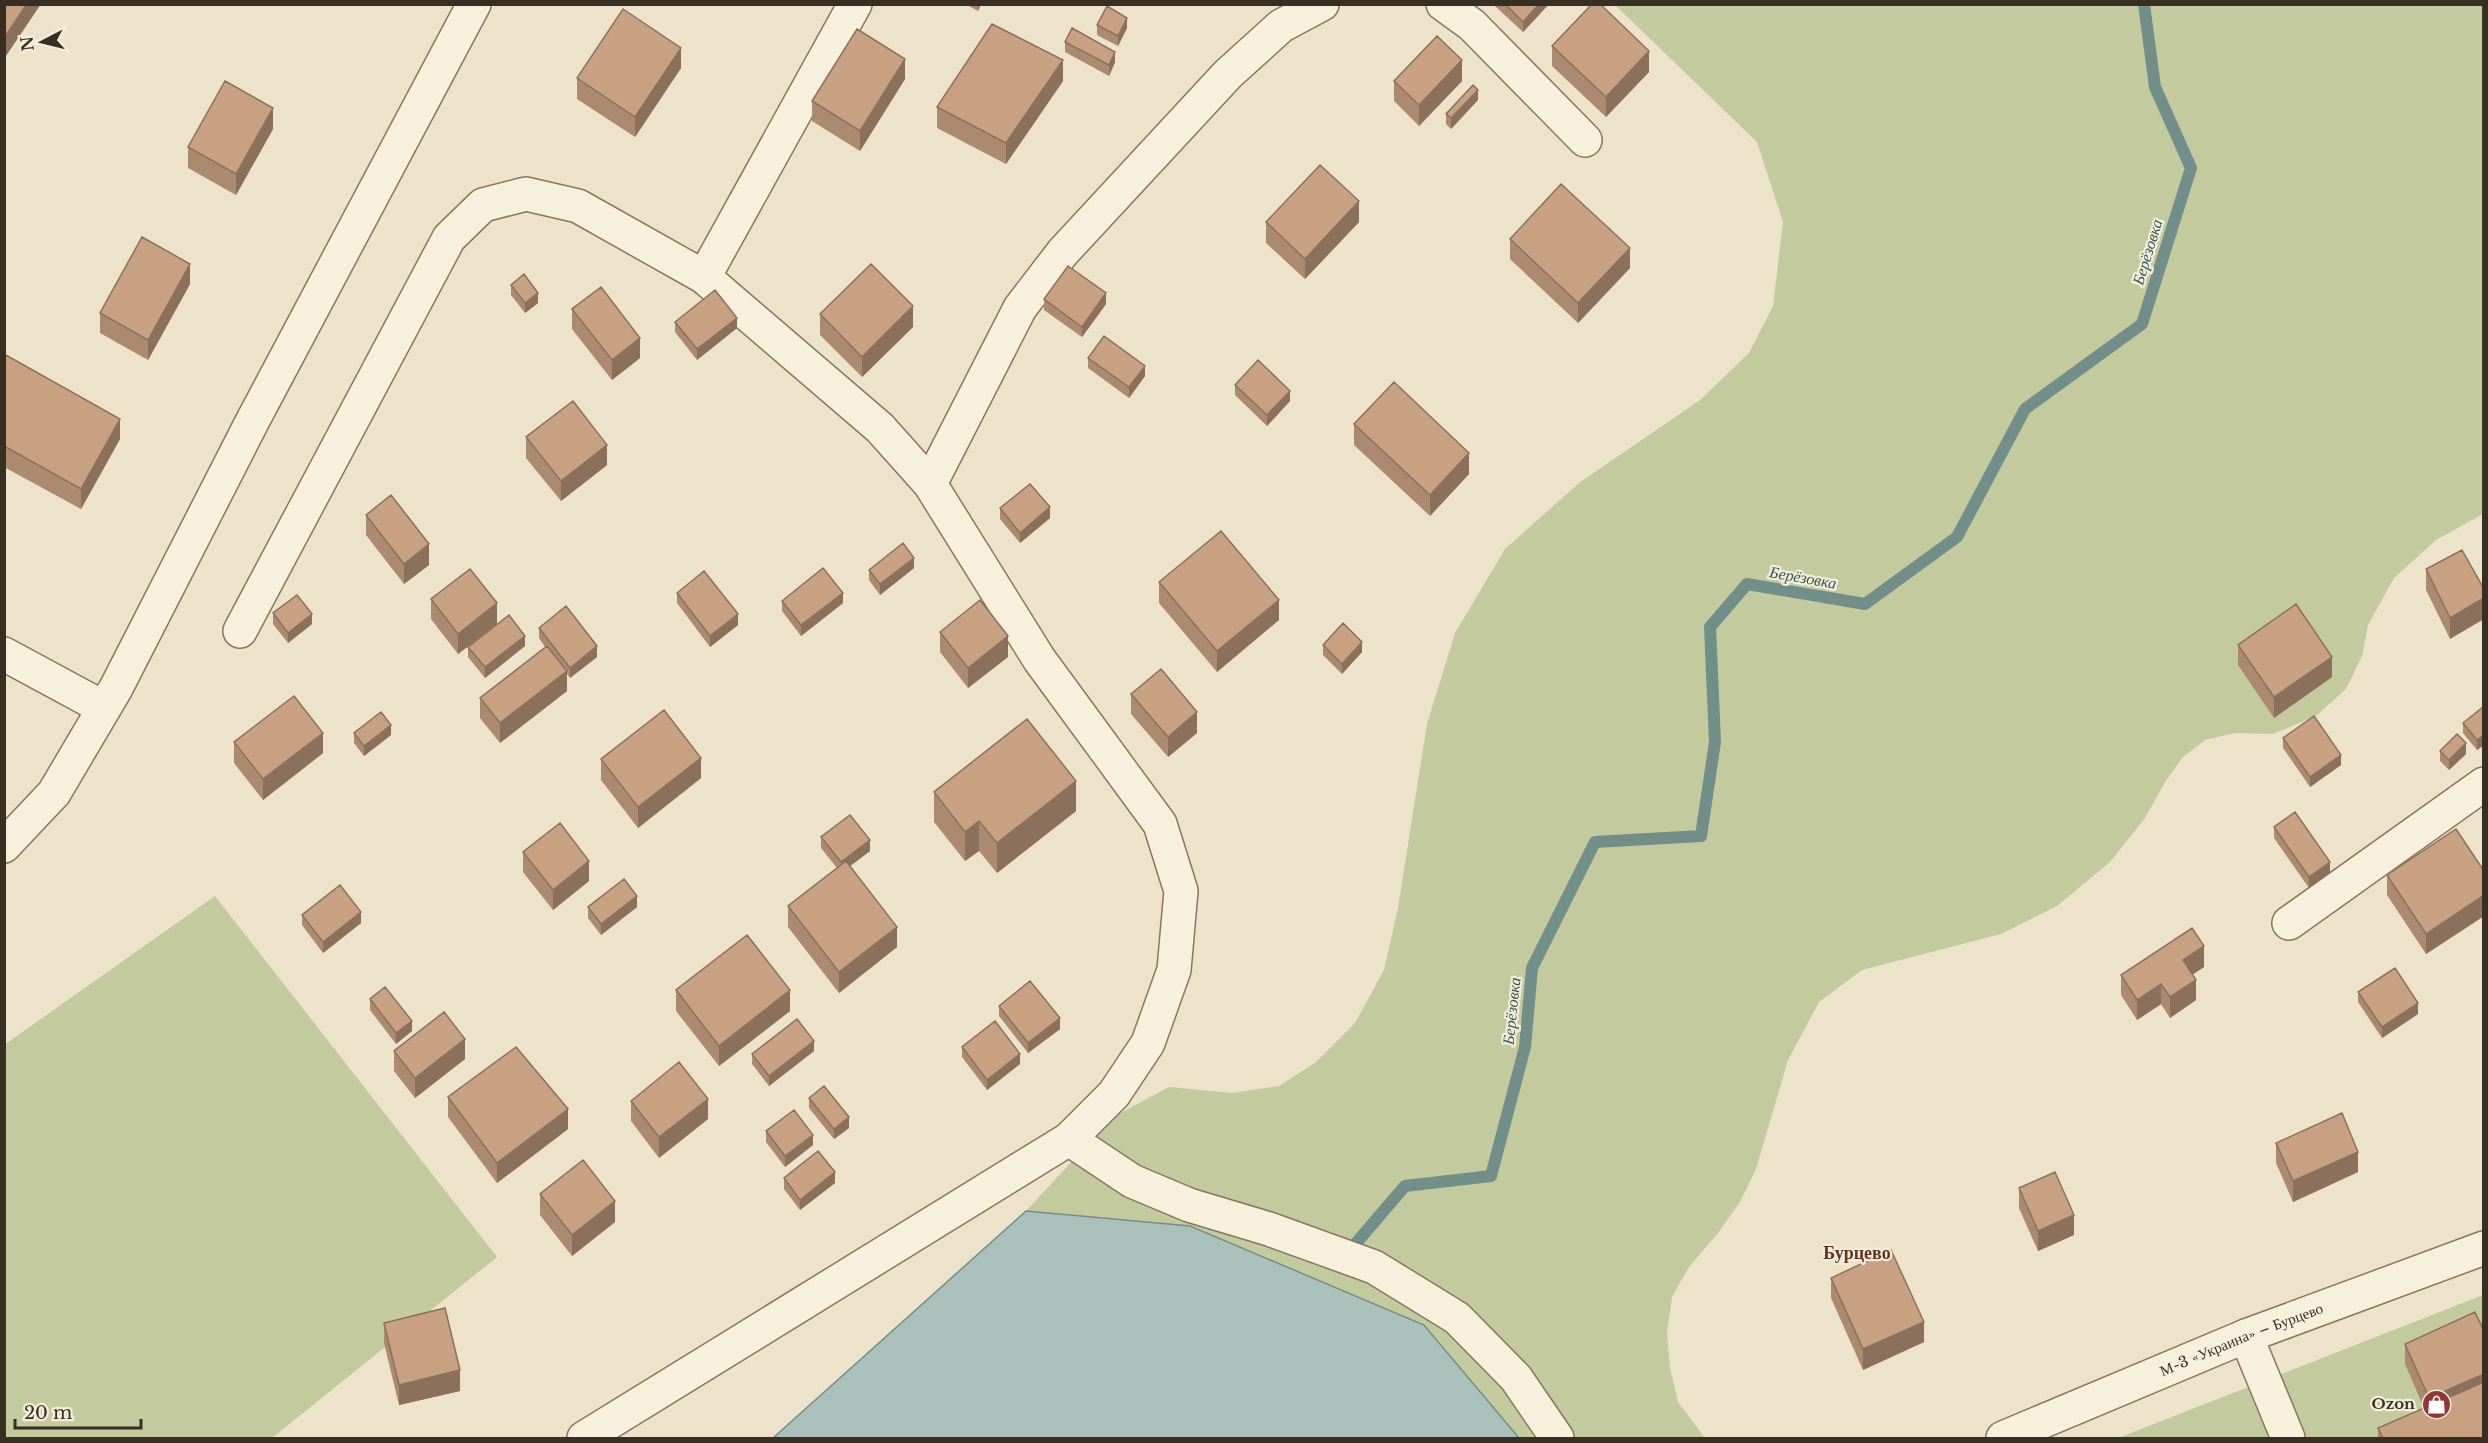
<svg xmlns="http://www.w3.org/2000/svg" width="2488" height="1443" viewBox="0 0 2488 1443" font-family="'Libre Baskerville',serif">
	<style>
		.green { fill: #c3ca9e }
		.water { fill: #aac1bb; stroke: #718f88; stroke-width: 1.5 }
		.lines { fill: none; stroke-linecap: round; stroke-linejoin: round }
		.stream { stroke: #718f88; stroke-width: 12 }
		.minor-casing { stroke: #88765f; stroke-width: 36 }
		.minor { stroke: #f7f0dd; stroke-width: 33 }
		.wall { fill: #ab8a70 }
		.shaded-wall { fill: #8b715b }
		.building { fill: #c7a182; stroke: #8b715b; stroke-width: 1.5 }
		.labels { text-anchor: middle; stroke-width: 4.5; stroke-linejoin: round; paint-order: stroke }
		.street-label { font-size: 15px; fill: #392e22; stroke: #f4edd9 }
		.poi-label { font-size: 15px; font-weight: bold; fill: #392e22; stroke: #f4edd9; text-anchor: end }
		.water-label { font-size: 16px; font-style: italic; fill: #325856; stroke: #f4edd9 }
		.quarter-label { font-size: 18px; font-weight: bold; fill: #633324; stroke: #f4edd9 }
	</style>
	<rect width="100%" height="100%" fill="#ece3ca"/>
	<!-- green -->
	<path class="green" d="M1615 5H2483V514L2436 540 2394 578 2368 625 2362 656 2346 689 2316 716 2273 734 2235 733 2205 740 2183 757 2165 782 2145 818 2110 862 2057 906 2001 934 1862 970 1819 1002 1788 1060 1756 1169 1740 1202 1718 1233 1689 1267 1672 1297 1667 1333 1670 1368 1678 1402 1705 1438H1519L1424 1325 1190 1226 1026 1211 1113 1117 1169 1087 1232 1093 1279 1086 1316 1062 1355 1023 1384 970 1398 908 1427 724 1455 633 1505 549 1579 483 1700 400 1749 353 1773 306 1783 222 1757 142Z
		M215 896 497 1257 272 1438H5L4 1045Z
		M2483 1295V1438H2118Z"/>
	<!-- water -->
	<path class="water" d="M1026 1211 1190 1226 1424 1325 1519 1438H773Z"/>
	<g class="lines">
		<!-- stream -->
		<path class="stream" d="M1351 1249 1405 1186 1491 1176 1525 1047 1532 968 1595 842 1701 836 1715 742 1710 627 1747 584 1865 604 1957 537 2025 409 2142 324 2191 168 2155 87 2144 4"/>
		<defs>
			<g id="minor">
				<path d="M1443 4 1472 25 1585 140"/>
				<path d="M930 484 1020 308 1063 252 1228 74 1281 26 1322 4"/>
				<path d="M240 631 449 238 483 205 526 194 578 206 704 277 855 4"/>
				<path d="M4 654 104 708"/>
				<path d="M4 846 54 793 116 688 253 420 474 4"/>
				<path d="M2289 923 2484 784"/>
				<path d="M1069 1139 1132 1181 1189 1205 1269 1229 1374 1267 1457 1318 1516 1378 1557 1438"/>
				<path d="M2246 1336 2288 1438"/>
				<path d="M584 1438 1069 1139 1114 1094 1148 1043 1174 970 1181 891 1160 824 1039 659 930 484 880 428 704 277"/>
				<path id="s1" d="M2003 1438 2246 1336 2484 1248"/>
			</g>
		</defs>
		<!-- minor casing -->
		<use href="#minor" class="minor-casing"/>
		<!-- minor -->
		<use href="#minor" class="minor"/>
	</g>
	<!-- wall -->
	<path class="wall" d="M965 4H981L978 11Z
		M1495 4H1549L1523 32 1495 6Z
		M1097 25 1127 28 1118 46 1097 35Z
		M1065 42 1115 62 1109 76 1065 52Z
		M1552 46 1649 72 1606 117 1552 66Z
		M681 68 635 137 577 99V78Z
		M905 79 860 151 812 121V101Z
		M1063 81 1006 164 937 128V107Z
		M1394 81H1462L1419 126 1394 101Z
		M1478 100 1451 129 1446 124V114Z
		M273 129 236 195 188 168V147Z
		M1266 222H1359L1305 279 1266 243Z
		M1510 239 1630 268 1578 323 1510 259Z
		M190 284 148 360 100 333V313Z
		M511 285 538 303 525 313 511 295Z
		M1044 299 1106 304 1082 337 1044 310Z
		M572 309 640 358 612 380 572 329Z
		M820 314 913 327 862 377 820 335Z
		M675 322 737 328 697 360 675 332Z
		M4 354 120 439 81 509 4 467Z
		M1088 358 1145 376 1129 398 1088 368Z
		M1235 385 1290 401 1267 426 1235 395Z
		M1354 424 1469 474 1430 516 1354 445Z
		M526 437 607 465 561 501 526 458Z
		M1000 508 1050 518 1020 543 1000 519Z
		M366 515 429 565 404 584 366 535Z
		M2462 550 2450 639 2426 590V569Z
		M914 568 880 595 869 580V570Z
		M1159 582 1279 620 1217 672 1159 603Z
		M677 593 738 625 710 647 677 603Z
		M431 599 497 624 458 654 431 619Z
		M782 601 843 603 801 636 782 611Z
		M273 613 312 624 288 643 273 624Z
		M539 628 597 657 570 678 567 674V691L500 743 480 718V698L545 647 539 638Z
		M940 632 1008 657 968 688 940 652Z
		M1323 645 1362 652 1342 674 1323 655Z
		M2238 645 2332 677 2274 718 2238 665Z
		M525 646 485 678 468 657V647Z
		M1131 694 1197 733 1168 757 1131 714Z
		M2484 707V745L2477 750 2463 733V723Z
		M354 733 391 735 364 756 354 743Z
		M2283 738 2341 765 2310 787 2283 748Z
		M234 742 323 753 263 800 234 763Z
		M2440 751 2466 754 2449 770 2440 761Z
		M601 759 701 778 638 828 601 780Z
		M934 792 1076 811 997 873 979 851 965 861 934 822Z
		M2274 827 2330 873 2309 888 2274 838Z
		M821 837 870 851 850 866 897 947 839 993 788 927V906L837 868 821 848Z
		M523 852 589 881 553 910 523 872Z
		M2484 871V916L2426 954 2387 895V875Z
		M588 907H637L601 935 588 918Z
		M302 915 361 923 323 953 302 925Z
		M2204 967 2193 974 2196 1000 2170 1018 2161 1004 2137 1020 2121 995V975Z
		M676 990 790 1011 719 1066 676 1011Z
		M2358 992 2418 1014 2382 1038 2358 1002Z
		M370 999 412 1031 396 1044 370 1010Z
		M999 1006 1060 1029 1028 1053 999 1016Z
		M962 1047 1020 1064 987 1090 962 1057Z
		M394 1051 465 1059 415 1098 394 1071Z
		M814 1051 769 1086 752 1064V1054Z
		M448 1097 568 1129 497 1183 448 1117Z
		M809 1098 849 1128 834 1139 809 1108Z
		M631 1101 708 1119 659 1158 631 1121Z
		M766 1131 813 1145 785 1167 766 1142Z
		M2276 1143 2358 1172 2293 1202 2276 1163Z
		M784 1178 835 1183 800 1210 784 1189Z
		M2019 1188 2074 1235 2038 1251 2019 1208Z
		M540 1194 615 1222 572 1256 540 1215Z
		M1831 1278 1924 1342 1863 1370 1831 1298Z
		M384 1323 460 1391 399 1405 384 1343Z
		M2405 1344 2484 1438H2378V1428L2424 1408 2405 1364Z"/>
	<!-- shaded-wall -->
	<path class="shaded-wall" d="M27 4H41L4 59V38Z
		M978 4H981L978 11Z
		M1539 4H1549L1523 32V22Z
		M1127 18V28L1118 46V36Z
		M681 48V68L635 137V117Z
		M1649 51V72L1606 117V97Z
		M1115 52V62L1109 76V65Z
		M905 59V79L860 151V131Z
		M1063 60V81L1006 164V143Z
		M1462 60V81L1419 126V105Z
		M1478 90V100L1451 129V118Z
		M273 108V129L236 195V174Z
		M1359 201V222L1305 279V259Z
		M1630 248V268L1578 323V303Z
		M190 264V284L148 360V340Z
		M538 293V303L525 313V303Z
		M1106 293V304L1082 337V327Z
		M913 306V327L862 377V357Z
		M737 318V328L697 360V349Z
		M640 338V358L612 380V360Z
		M1145 366V376L1129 398V387Z
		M1290 391V401L1267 426V415Z
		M120 419V439L81 509V489Z
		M607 445V465L561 501V481Z
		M1469 453V474L1430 516V495Z
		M1050 507V518L1020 543V533Z
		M429 544V565L404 584V564Z
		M914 558V568L880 595V584Z
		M843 593V603L801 636V625Z
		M2484 598V619L2450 639V618Z
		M1279 600V620L1217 672V651Z
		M497 603V624L458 654V634Z
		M312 614V624L288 643V633Z
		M738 614V625L710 647V636Z
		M525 636V646L485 678V667Z
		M1008 636V657L968 688V668Z
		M1362 642V652L1342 674V664Z
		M597 646V657L570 678V668Z
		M2332 657V677L2274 718V697Z
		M567 671V691L500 743V723Z
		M1197 712V733L1168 757V737Z
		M391 725V735L364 756V746Z
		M323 733V753L263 800V779Z
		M2484 735V745L2477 750V740Z
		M2466 743V754L2449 770V760Z
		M2341 755V765L2310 787V777Z
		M701 758V778L638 828V807Z
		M1076 781V811L997 873V843Z
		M979 821V851L965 861V832Z
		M870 840V851L841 873V862Z
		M589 861V881L553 910V890Z
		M2330 862V873L2309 888V877Z
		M2484 895V916L2426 954V934Z
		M637 896V907L601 935V924Z
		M361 912V923L323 953V942Z
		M897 927V947L839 993V972Z
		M2204 946V967L2183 981V960Z
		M2196 980V1000L2170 1018V997Z
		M2161 984V1004L2137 1020V1000Z
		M790 990V1011L719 1066V1046Z
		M2418 1003V1014L2382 1038V1027Z
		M1060 1018V1029L1028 1053V1043Z
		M412 1021V1031L396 1044V1033Z
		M465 1039V1059L415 1098V1078Z
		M814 1041V1051L769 1086V1076Z
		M1020 1054V1064L987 1090V1080Z
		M708 1099V1119L659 1158V1137Z
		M568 1109V1129L497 1183V1163Z
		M849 1117V1128L834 1139V1129Z
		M813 1135V1145L785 1167V1156Z
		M2358 1152V1172L2293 1202V1181Z
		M835 1172V1183L800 1210V1200Z
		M615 1201V1222L572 1256V1235Z
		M2074 1215V1235L2038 1251V1231Z
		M1924 1322V1342L1863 1370V1349Z
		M460 1370V1391L399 1405V1385Z
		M2484 1374V1394L2429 1419V1398Z"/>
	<!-- building -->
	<path class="building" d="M4 4H27L4 38Z
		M1505 4H1539L1523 22Z
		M1592 4H1600L1649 51 1606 97 1552 46Z
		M1107 6 1127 18 1118 36 1097 25Z
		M623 9 681 48 635 117 577 78Z
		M992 24 1063 60 1006 143 937 107Z
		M1072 28 1115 52 1109 65 1065 42Z
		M857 29 905 59 860 131 812 101Z
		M1437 36 1462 60 1419 105 1394 81Z
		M225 81 273 108 236 174 188 147Z
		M1473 85 1478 90 1451 118 1446 114Z
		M1320 165 1359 201 1305 259 1266 222Z
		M1561 184 1630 248 1578 303 1510 239Z
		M142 237 190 264 148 340 100 313Z
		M871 264 913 306 862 357 820 314Z
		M1068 266 1106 293 1082 327 1044 299Z
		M524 274 538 293 525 303 511 285Z
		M601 287 640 338 612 360 572 309Z
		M715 290 737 318 697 349 675 322Z
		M1104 336 1145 366 1129 387 1088 358Z
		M4 354 120 419 81 489 4 446Z
		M1258 360 1290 391 1267 415 1235 385Z
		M1394 382 1469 453 1430 495 1354 424Z
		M573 401 607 445 561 481 526 437Z
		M1030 484 1050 507 1020 533 1000 508Z
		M391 495 429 544 404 564 366 515Z
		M1221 531 1279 600 1217 651 1159 582Z
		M903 543 914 558 880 584 869 570Z
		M2462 550 2484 589V598L2450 618 2426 569Z
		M823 568 843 593 801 625 782 601Z
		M470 569 497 603 458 634 431 599Z
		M704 571 738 614 710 636 677 593Z
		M297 595 312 614 288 633 273 613Z
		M980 600 1008 636 968 668 940 632Z
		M2296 604 2332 657 2274 697 2238 645Z
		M566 606 597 646 570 668 539 628Z
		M509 615 525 636 485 667 468 647Z
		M1343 623 1362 642 1342 664 1323 645Z
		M547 646 567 671 500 723 480 698Z
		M1161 669 1197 712 1168 737 1131 694Z
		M294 696 323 733 263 779 234 742Z
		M2483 707 2484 735 2477 740 2463 723Z
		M664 710 701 758 638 807 601 759Z
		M381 712 391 725 364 746 354 733Z
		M2314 716 2341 755 2310 777 2283 738Z
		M1027 719 1076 781 997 843 979 821 965 832 934 792Z
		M2457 734 2466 743 2449 760 2440 751Z
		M2295 812 2330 862 2309 877 2274 827Z
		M850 815 870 840 841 862 821 837Z
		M560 823 589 861 553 890 523 852Z
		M2456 829 2484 871V895L2426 934 2387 875Z
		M846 861 897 927 839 972 788 906Z
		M624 879 637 896 601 924 588 907Z
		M340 885 361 912 323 942 302 915Z
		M2192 928 2204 946 2183 960 2196 980 2170 997 2161 984 2137 1000 2121 975Z
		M747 935 790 990 719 1046 676 990Z
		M2395 968 2418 1003 2382 1027 2358 992Z
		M1030 981 1060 1018 1028 1043 999 1006Z
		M385 987 412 1021 396 1033 370 999Z
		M444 1012 465 1039 415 1078 394 1051Z
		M797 1019 814 1041 769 1076 752 1054Z
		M995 1021 1020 1054 987 1080 962 1047Z
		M516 1047 568 1109 497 1163 448 1097Z
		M679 1062 708 1099 659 1137 631 1101Z
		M824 1086 849 1117 834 1129 809 1098Z
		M794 1110 813 1135 785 1156 766 1131Z
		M2342 1113 2358 1152 2293 1181 2276 1143Z
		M818 1151 835 1172 800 1200 784 1178Z
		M583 1160 615 1201 572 1235 540 1194Z
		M2055 1172 2074 1215 2038 1231 2019 1188Z
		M1891 1250 1924 1322 1863 1349 1831 1278Z
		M445 1308 460 1370 399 1385 384 1323Z
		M2475 1312 2484 1331V1374L2429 1398 2405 1344Z
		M2484 1382V1438H2383L2378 1428Z"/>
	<!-- icons -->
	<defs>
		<symbol id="shop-disc" viewBox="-11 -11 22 22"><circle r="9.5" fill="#933533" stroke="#f4edd9"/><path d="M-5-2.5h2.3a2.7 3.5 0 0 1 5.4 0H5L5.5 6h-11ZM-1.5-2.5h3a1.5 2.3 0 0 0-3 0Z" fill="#fff"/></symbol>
	</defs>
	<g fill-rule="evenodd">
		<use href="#shop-disc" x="2420" y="1388" width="33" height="33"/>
	</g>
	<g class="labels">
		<!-- street labels -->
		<g class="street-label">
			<text dy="5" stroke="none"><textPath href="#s1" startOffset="258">М-3 «Украина» – Бурцево</textPath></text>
		</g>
		<!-- poi labels -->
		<g class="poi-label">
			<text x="2415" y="1409">Ozon</text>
		</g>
		<!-- water labels -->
		<g class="water-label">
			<text transform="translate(2147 252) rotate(-73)" y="6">Берёзовка</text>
			<text transform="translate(1803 577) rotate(10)" y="6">Берёзовка</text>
			<text transform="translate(1511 1011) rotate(-84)" y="6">Берёзовка</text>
		</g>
		<!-- quarter labels -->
		<g class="quarter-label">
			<text x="1857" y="1259">Бурцево</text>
		</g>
	</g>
	<!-- border -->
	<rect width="2488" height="1443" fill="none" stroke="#392e22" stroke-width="12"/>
	<!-- north arrow -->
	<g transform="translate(42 42) rotate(263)" stroke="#f4edd9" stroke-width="4.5" paint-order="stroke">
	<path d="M0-4.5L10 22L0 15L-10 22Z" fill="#392e22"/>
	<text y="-9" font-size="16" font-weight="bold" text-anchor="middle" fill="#392e22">N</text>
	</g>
	<!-- scale -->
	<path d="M15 1419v9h126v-9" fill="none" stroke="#392e22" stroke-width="3"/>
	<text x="24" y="1419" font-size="18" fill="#392e22" stroke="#f4edd9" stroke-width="4.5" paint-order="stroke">20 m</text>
</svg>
